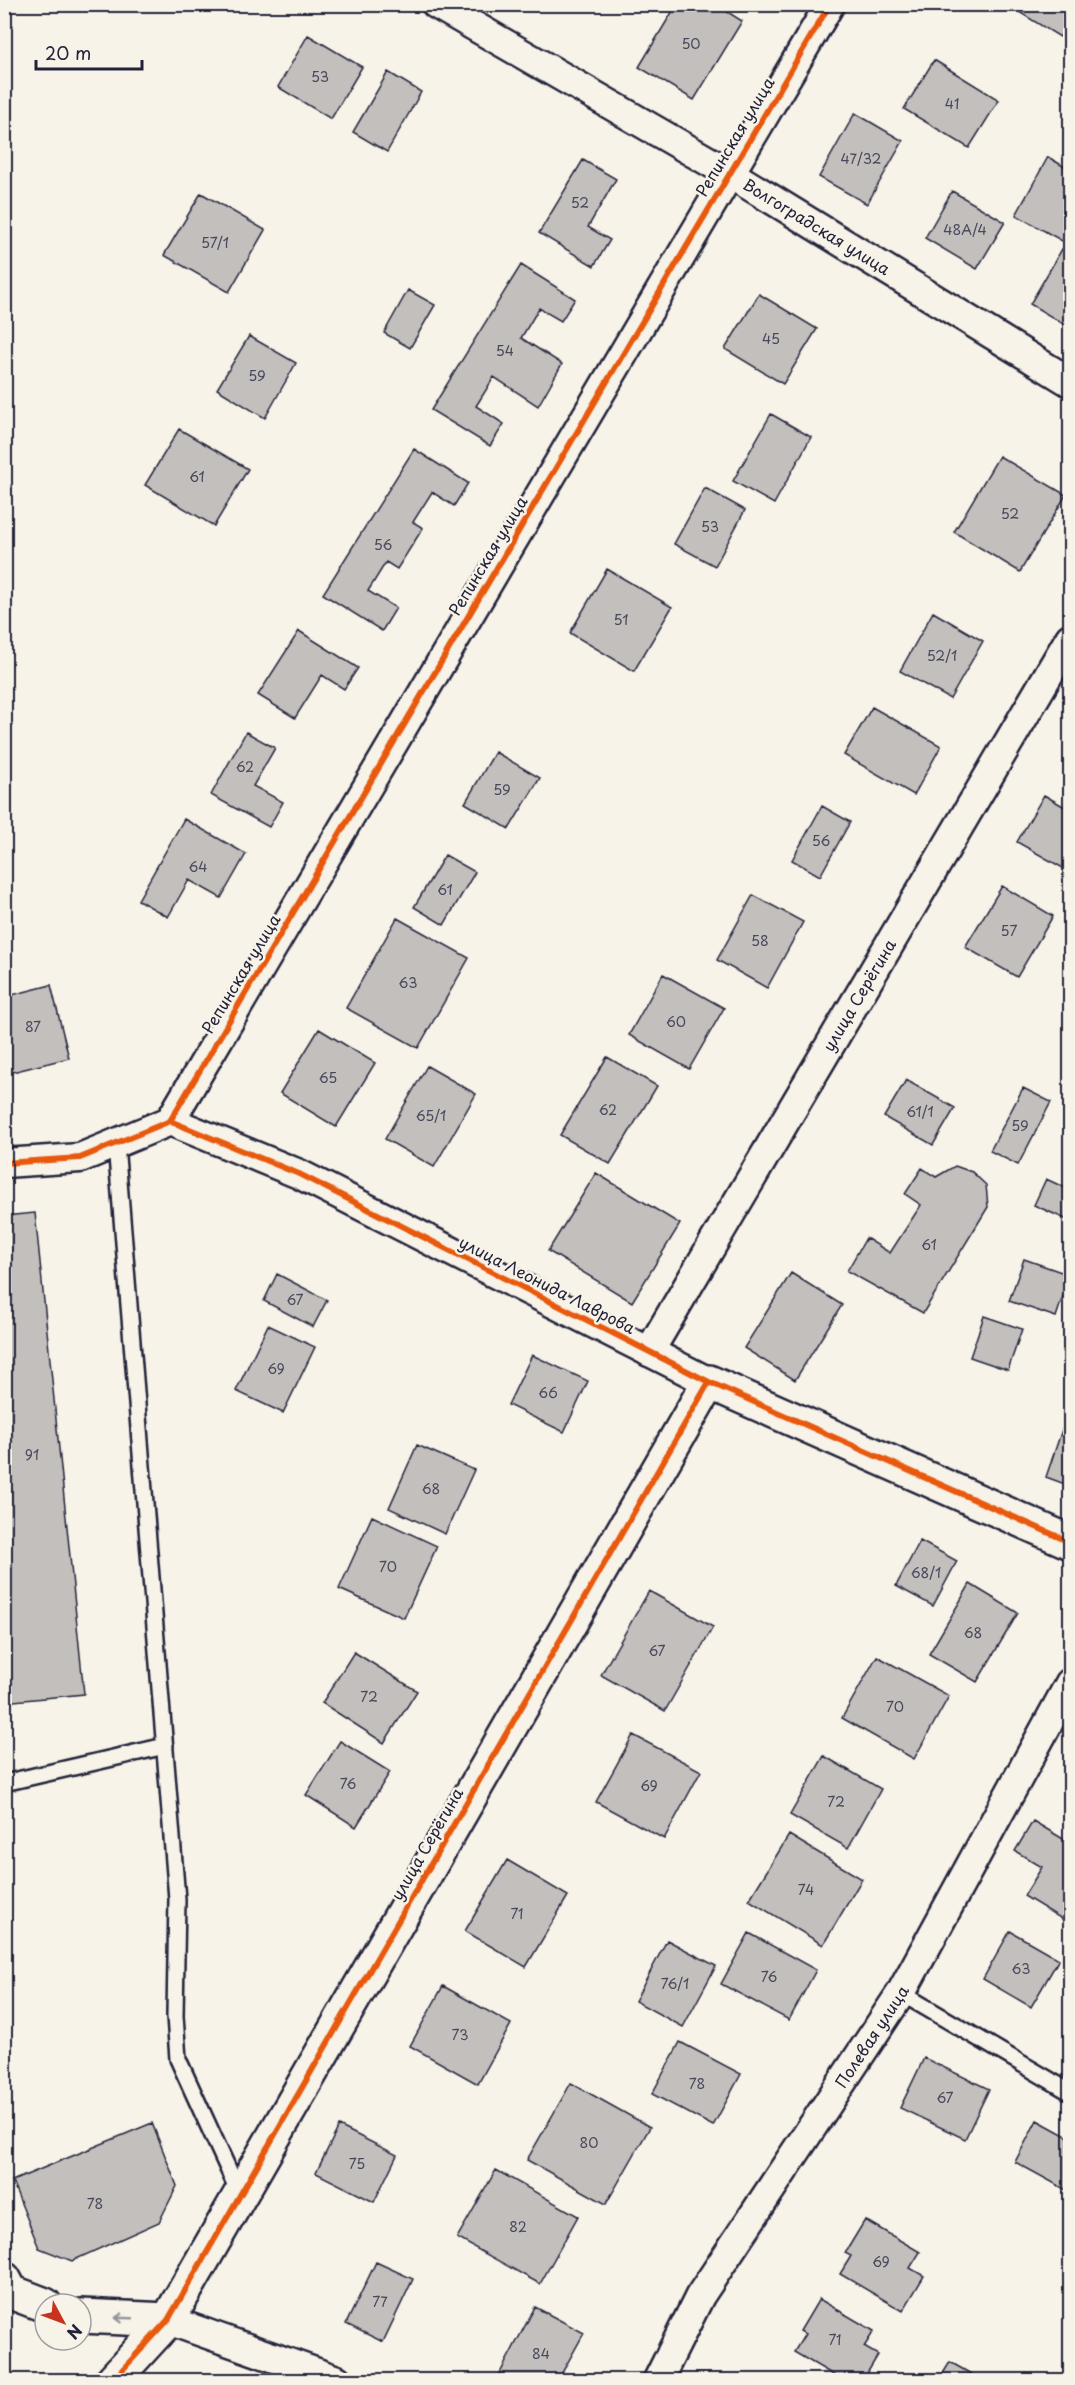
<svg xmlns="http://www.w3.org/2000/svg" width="1075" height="2385" viewBox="0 0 1075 2385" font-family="'Playpen Sans',sans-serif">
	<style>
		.building { fill: #c2bfbd; stroke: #22223b; stroke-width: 1.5 }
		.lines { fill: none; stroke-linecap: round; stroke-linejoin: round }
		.lane-casing { stroke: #22223b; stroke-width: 20 }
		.street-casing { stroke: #22223b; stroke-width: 33 }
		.secondary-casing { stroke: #22223b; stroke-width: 38 }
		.lane { stroke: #f7f3e8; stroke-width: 15 }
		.street { stroke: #f7f3e8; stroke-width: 28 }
		.secondary { stroke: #f7f3e8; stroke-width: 33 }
		.cycleway-casing { stroke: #f7f3e8; stroke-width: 10 }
		.cycleway { stroke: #e8590c; stroke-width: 6 }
		.oneway { stroke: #97959a }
		.labels { text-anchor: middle; stroke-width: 5; stroke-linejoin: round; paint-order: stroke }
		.number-label { font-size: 14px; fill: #4a495c }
		.street-label { font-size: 16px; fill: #22223b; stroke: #f7f3e8 }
	</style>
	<rect width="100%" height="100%" fill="#f7f3e8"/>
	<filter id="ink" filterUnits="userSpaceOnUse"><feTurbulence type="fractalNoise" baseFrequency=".0167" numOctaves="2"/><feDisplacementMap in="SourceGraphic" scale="12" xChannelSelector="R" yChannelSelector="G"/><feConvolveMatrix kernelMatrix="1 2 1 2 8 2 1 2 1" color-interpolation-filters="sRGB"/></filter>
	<g filter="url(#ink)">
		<!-- building -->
		<path class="building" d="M677 4H715L742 21 694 100 639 67Z
			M1006 4H1070V19L1060 37Z
			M308 35 362 67 331 119 278 87Z
			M934 60 999 100 969 148 904 109Z
			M388 72 421 92 387 152 353 132Z
			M855 113 903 141 867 204 819 177Z
			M1048 157 1070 170V231L1064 242 1016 215Z
			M583 160 616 179 588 227 610 240 594 266 539 233Z
			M952 191 1005 222 977 269 925 238Z
			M201 193 265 230 229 292 164 255Z
			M1062 249 1070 254V328L1030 304Z
			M521 265 575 299 561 321 539 308 521 338 562 364 538 406 494 377 476 406 504 424 490 446 431 410Z
			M408 290 435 305 410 348 384 333Z
			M759 294 817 329 783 384 725 349Z
			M249 336 296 363 265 418 217 389Z
			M771 414 811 437 774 504 733 481Z
			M179 429 248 469 214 526 145 485Z
			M414 449 468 483 454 506 432 492 413 522 423 528 397 569 386 562 368 591 396 608 382 631 323 594Z
			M999 456 1066 495 1020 572 954 532Z
			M705 488 745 510 715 566 674 544Z
			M607 569 672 607 634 671 570 633Z
			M933 612 983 641 950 699 900 671Z
			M299 631 358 668 344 689 322 675 295 718 258 695Z
			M872 707 941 746 914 795 844 755Z
			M246 732 275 748 253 786 283 802 269 827 211 795Z
			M495 752 540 778 509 829 465 803Z
			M1044 795 1070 810V872L1017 842Z
			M822 806 850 822 820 876 792 860Z
			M184 819 246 854 221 898 189 880 168 917 138 900Z
			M445 855 475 872 444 925 414 907Z
			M1002 886 1053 916 1017 977 965 947Z
			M753 895 803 922 767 988 717 960Z
			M397 918 469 958 418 1048 346 1008Z
			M663 974 724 1008 689 1069 629 1035Z
			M51 985 69 1058 4 1074V997Z
			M319 1029 375 1063 336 1127 280 1093Z
			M607 1057 657 1086 610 1164 560 1135Z
			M427 1066 476 1094 434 1167 385 1139Z
			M906 1080 955 1108 933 1145 884 1117Z
			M1023 1088 1051 1102 1018 1165 990 1151Z
			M955 1166 972 1172 986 1185 988 1207 923 1313 847 1271 866 1238 890 1253 921 1205 905 1194 922 1168 936 1177Z
			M596 1173 680 1224 632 1302 548 1251Z
			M1046 1179 1070 1190V1221L1034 1205Z
			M35 1213 84 1694 4 1702V1216Z
			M1024 1259 1070 1275 1056 1317 1009 1301Z
			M791 1273 842 1305 795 1380 744 1348Z
			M277 1274 327 1300 313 1327 264 1301Z
			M984 1316 1022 1329 1008 1370 970 1357Z
			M268 1325 315 1347 283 1413 236 1391Z
			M532 1355 588 1381 564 1432 508 1405Z
			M1070 1406V1486L1046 1477Z
			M417 1445 474 1470 445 1534 389 1508Z
			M372 1516 437 1546 404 1618 339 1589Z
			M920 1541 957 1561 933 1606 896 1586Z
			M970 1584 1018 1613 977 1682 929 1654Z
			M649 1591 713 1627 665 1711 601 1675Z
			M354 1652 417 1691 384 1743 322 1703Z
			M877 1656 949 1696 914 1759 842 1718Z
			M633 1735 701 1771 664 1839 596 1802Z
			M340 1741 390 1772 356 1827 306 1795Z
			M824 1756 881 1789 848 1848 790 1815Z
			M1033 1821 1070 1843V1924L1024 1896 1042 1867 1015 1851Z
			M789 1835 862 1879 823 1945 749 1900Z
			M507 1860 568 1896 526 1967 465 1931Z
			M1010 1931 1059 1959 1031 2007 983 1979Z
			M749 1933 816 1970 789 2020 721 1984Z
			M667 1940 716 1966 683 2027 635 2001Z
			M443 1986 511 2024 478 2084 410 2046Z
			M680 2042 741 2074 713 2126 652 2094Z
			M924 2058 989 2089 965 2139 900 2108Z
			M571 2083 650 2127 606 2204 527 2160Z
			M1037 2120 1070 2138V2192L1015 2162Z
			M152 2123 177 2186 159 2222 72 2261 39 2248 12 2181Z
			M339 2126 397 2155 374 2202 316 2173Z
			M496 2170 578 2216 540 2284 457 2238Z
			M865 2220 920 2252 910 2268 924 2276 903 2311 840 2274 851 2256 845 2253Z
			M376 2262 413 2279 383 2342 346 2324Z
			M819 2299 874 2331 864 2347 878 2355 863 2380H842L794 2352 805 2334 800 2331Z
			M535 2307 584 2333 558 2380H508L499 2375Z
			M950 2362 982 2380H939Z"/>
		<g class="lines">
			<defs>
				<path id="lane" d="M116 1144 177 1899 175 2016 178 2059 240 2195
					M4 1783 165 1746
					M901 1993 1070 2092"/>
				<g id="street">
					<path id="s1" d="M436 4 729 173 1070 382"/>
					<path d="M170 1121 830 4"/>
					<path d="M4 1163 80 1158 170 1121 299 1174 709 1382"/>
					<path id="s2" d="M649 1352 1070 638"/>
					<path d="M168 2320 337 2380"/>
					<path id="s3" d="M658 2380 700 2296 901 1993 1070 1683"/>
				</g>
				<path id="secondary" d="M4 2279 11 2292 45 2305
					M81 2316 168 2320
					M113 2380 168 2320 709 1382 1070 1542"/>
			</defs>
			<!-- lane casing -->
			<use href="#lane" class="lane-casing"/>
			<!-- street casing -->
			<use href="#street" class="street-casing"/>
			<!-- secondary casing -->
			<use href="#secondary" class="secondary-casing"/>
			<!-- lane -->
			<use href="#lane" class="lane"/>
			<!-- street -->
			<use href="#street" class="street"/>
			<!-- secondary -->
			<use href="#secondary" class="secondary"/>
			<defs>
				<path id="cycleway" d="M170 1121 830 4
					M4 1163 80 1158 170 1121 299 1174 709 1382 1070 1542
					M113 2380 168 2320 709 1382"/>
			</defs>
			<!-- cycleway casing -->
			<use href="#cycleway" class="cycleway-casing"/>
			<!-- cycleway -->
			<use href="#cycleway" class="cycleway"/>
		</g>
		<!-- one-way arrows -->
		<defs><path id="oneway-shaft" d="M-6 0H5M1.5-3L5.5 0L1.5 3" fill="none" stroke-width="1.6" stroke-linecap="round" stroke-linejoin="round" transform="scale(1.5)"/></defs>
		<use class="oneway" href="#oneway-shaft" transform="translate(124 2318) rotate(-178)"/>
	</g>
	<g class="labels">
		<!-- number labels -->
		<g class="number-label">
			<text x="691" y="49">50</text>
			<text x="320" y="82">53</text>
			<text x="952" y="109">41</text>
			<text x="861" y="164">47/32</text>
			<text x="580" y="208">52</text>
			<text x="965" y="235">48А/4</text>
			<text x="215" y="248">57/1</text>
			<text x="771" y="344">45</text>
			<text x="505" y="356">54</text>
			<text x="257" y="381">59</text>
			<text x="197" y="482">61</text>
			<text x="1010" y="519">52</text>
			<text x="710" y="532">53</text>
			<text x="383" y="550">56</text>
			<text x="621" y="625">51</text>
			<text x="942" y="661">52/1</text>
			<text x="245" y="772">62</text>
			<text x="502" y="795">59</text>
			<text x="821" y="846">56</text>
			<text x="198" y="872">64</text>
			<text x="445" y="895">61</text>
			<text x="1009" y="936">57</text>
			<text x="760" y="946">58</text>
			<text x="408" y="988">63</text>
			<text x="676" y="1027">60</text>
			<text x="33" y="1032">87</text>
			<text x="328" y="1083">65</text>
			<text x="608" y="1115">62</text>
			<text x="920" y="1117">61/1</text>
			<text x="431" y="1121">65/1</text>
			<text x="1020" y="1131">59</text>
			<text x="929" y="1250">61</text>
			<text x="295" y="1305">67</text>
			<text x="276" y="1374">69</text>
			<text x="548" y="1398">66</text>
			<text x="32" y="1460">91</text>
			<text x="431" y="1494">68</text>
			<text x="388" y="1572">70</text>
			<text x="926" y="1578">68/1</text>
			<text x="973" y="1638">68</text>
			<text x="657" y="1656">67</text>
			<text x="369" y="1702">72</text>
			<text x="895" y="1712">70</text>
			<text x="348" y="1789">76</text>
			<text x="649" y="1791">69</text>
			<text x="836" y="1807">72</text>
			<text x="806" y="1895">74</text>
			<text x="517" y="1919">71</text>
			<text x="1021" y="1974">63</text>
			<text x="769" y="1982">76</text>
			<text x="675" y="1989">76/1</text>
			<text x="460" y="2040">73</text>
			<text x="697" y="2089">78</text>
			<text x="945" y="2103">67</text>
			<text x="589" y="2148">80</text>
			<text x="357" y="2169">75</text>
			<text x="95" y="2209">78</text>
			<text x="518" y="2232">82</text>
			<text x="881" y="2267">69</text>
			<text x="380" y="2307">77</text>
			<text x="835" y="2345">71</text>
			<text x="541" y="2359">84</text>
		</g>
		<!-- street labels -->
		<g class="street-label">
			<text transform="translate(735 137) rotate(-59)" y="6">Репинская улица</text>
			<text dy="6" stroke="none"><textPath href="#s1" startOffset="441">Волгоградская улица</textPath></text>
			<text transform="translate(488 556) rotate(-59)" y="6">Репинская улица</text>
			<text transform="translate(241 974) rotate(-59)" y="6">Репинская улица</text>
			<text dy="6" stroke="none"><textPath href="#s2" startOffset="414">улица Серёгина</textPath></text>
			<text transform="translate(547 1285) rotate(27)" y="6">улица Леонида Лаврова</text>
			<text transform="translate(427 1844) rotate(-60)" y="6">улица Серёгина</text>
			<text dy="6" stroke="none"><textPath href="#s3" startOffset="405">Полевая улица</textPath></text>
		</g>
	</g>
	<!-- margin -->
	<rect width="1075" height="2385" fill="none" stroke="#f7f3e8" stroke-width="24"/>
	<rect x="12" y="12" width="1051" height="2361" fill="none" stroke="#22223b" stroke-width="2" filter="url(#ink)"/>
	<!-- north arrow -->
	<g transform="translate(63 2322) rotate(131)"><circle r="28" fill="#f7f3e8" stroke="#a29fa3" stroke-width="1.5"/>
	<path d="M0-4.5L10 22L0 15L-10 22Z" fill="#c8321e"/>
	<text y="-9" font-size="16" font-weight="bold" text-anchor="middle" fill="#22223b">N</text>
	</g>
	<!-- scale -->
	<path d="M36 60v9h106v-9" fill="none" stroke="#22223b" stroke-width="3"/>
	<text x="45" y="60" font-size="18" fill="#22223b" stroke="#f7f3e8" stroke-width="4.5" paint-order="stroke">20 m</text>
</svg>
